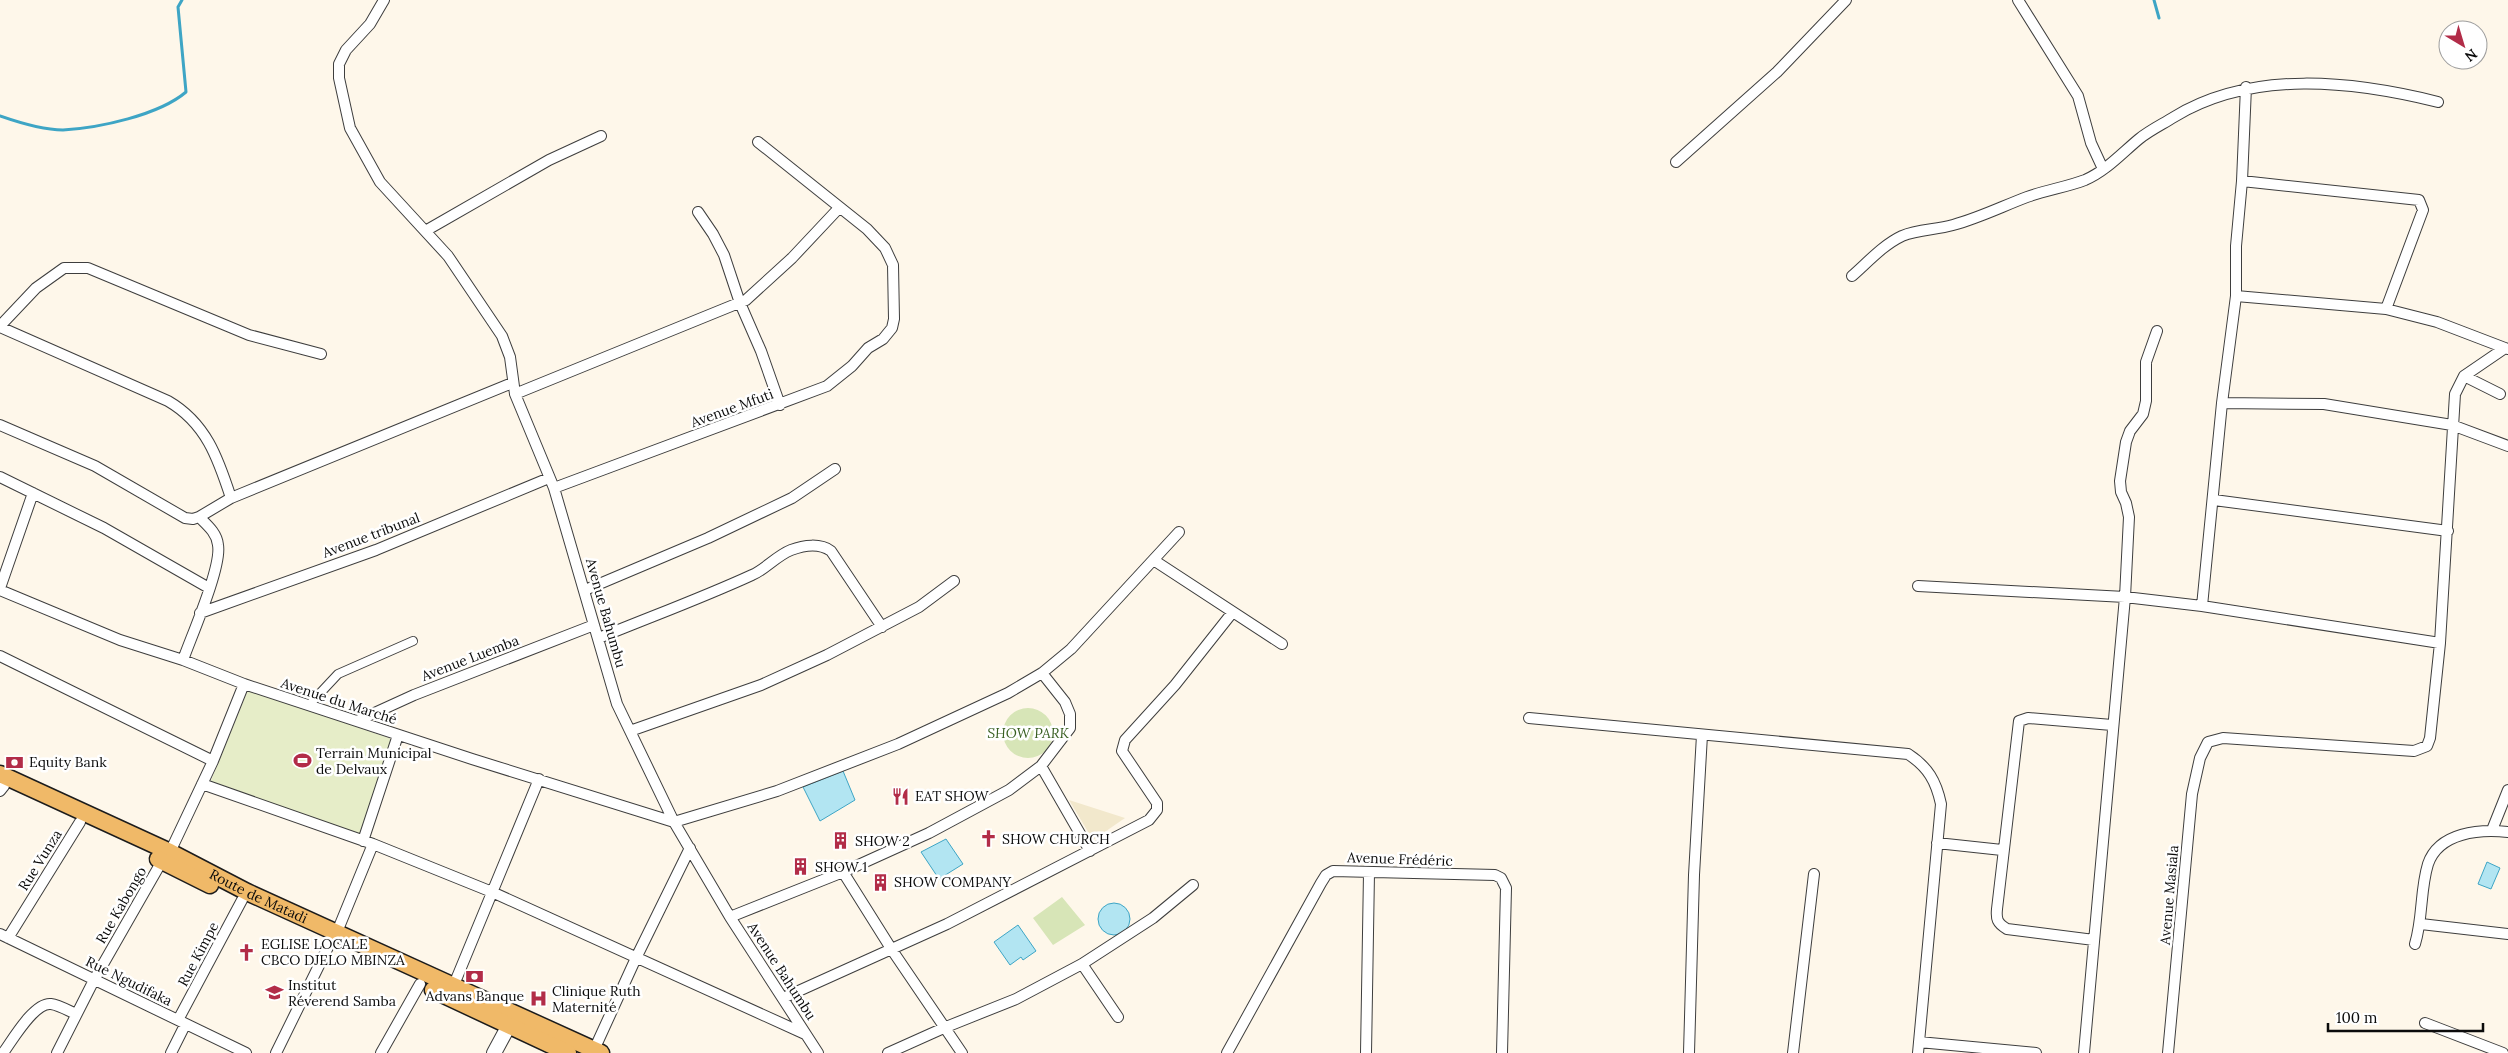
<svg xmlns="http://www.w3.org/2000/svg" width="2508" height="1053" viewBox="0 0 2508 1053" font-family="Lora,serif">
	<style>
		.farmland { fill: #f2e8cc }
		.green { fill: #d7e5b7 }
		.pitch { fill: #e6edc8 }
		.water { fill: #b2e5f2; stroke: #3ea5c5 }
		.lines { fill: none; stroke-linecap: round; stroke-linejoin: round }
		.stream { stroke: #3ea5c5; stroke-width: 3 }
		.pedestrian-casing { stroke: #3e3e3e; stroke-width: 10 }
		.minor-casing { stroke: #3e3e3e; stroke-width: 12 }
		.tertiary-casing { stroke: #3e3e3e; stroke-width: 16 }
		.primary-casing { stroke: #1c1c1c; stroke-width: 19 }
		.pedestrian { stroke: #fff; stroke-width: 8 }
		.minor { stroke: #fff; stroke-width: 10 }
		.tertiary { stroke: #fff; stroke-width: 14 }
		.primary { stroke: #f0b968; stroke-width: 16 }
		.labels { text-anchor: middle; stroke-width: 5; stroke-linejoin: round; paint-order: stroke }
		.street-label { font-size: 14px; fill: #0b0b0b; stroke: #fff }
		.park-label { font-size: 14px; font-style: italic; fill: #375e20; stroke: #fff }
		.poi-label { font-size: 14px; fill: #0b0b0b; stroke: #fff; text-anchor: start }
	</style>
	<rect width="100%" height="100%" fill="#fef7ea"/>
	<!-- farmland -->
	<path class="farmland" d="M1069 800 1125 818 1093 840Z"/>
	<!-- green -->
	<path class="green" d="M1003 733a25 25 0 1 1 50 0a25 25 0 1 1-50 0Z
		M1062 897 1085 925 1053 945 1033 918Z"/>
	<!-- pitch -->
	<path class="pitch" d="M248 690 392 739 360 835 210 783Z"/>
	<!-- water -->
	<path class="water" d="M843 771 855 800 820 821 803 787Z
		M946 839 963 864 939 879 921 852Z
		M2487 862 2500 868 2491 889 2478 884Z
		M1098 919a16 16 0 1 1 32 0a16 16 0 1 1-32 0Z
		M1018 925 1036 951 1023 960 1021 957 1010 965 994 942Z"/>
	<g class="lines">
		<!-- stream -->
		<path class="stream" d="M2154 0 2159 18
			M0 116C20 123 42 130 63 130 99 128 159 115 186 92L178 7 182 0"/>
		<defs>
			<path id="pedestrian" d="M309 705 338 674 413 641"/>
			<path id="minor" d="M384 0 370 24 346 50 339 64V78L350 128 380 182 448 256 502 336 510 357 515 394 554 488 617 704 674 822 730 917 818 1053
				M2018 0 2078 96 2091 143 2103 169
				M1676 162 1777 72 1846 0
				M2242 181 2419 200 2423 210 2386 309
				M698 212 713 234 724 255 740 303 761 351 780 405
				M427 230 549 160 601 136
				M1852 276C1868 262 1883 245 1902 236 1918 229 1936 230 1953 225 1979 218 2003 206 2027 197 2046 190 2067 187 2085 180 2106 171 2122 153 2139 139 2150 130 2163 124 2174 117 2253 69 2353 81 2438 102
				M2236 296 2386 309 2437 322 2505 348
				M0 326 36 288 64 268H88L249 335 321 354
				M0 327 168 401C206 423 218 458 231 498L199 517C207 525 217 533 218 545 222 567 191 637 183 660
				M2464 376 2500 394
				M515 394 746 300 792 258 839 208
				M2222 403 2324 404 2452 425 2508 446
				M0 425 95 466 185 518 193 519 199 517
				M0 477 104 528 209 588
				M554 488 827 386 852 366 868 348 883 339 892 328 894 319 893 265 885 248 867 229 758 142
				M231 498 512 383
				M2214 500 2448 531
				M1155 561 1282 644
				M1918 586 2125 597 2202 606 2440 643
				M0 588 33 493
				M0 590 120 640 183 660 244 684 472 759 674 822 777 791 898 744 1008 693 1042 673 1071 649 1179 532
				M585 590 708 538 792 498 835 469
				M2202 606 2222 403 2236 296V246L2242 181 2246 87
				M200 613 376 550 549 478
				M599 638C650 617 702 598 752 575 766 569 776 556 791 550 804 545 820 543 831 551L882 627
				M0 656 213 761
				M1529 718 1908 754C1928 767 1936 781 1941 804L1918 1053
				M357 721 414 695 594 625
				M630 731 761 685 827 655 919 607 954 581
				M1041 766 1090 851
				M202 784 373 844 492 892 805 1034
				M0 791 4 786
				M2492 830 2508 790
				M363 841 398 735
				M1937 843 2002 850
				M843 872 892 950 962 1053
				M730 917 843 872 929 833 1009 790 1041 766 1070 728V714L1065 702 1042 673
				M2421 924 2508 934
				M337 932 373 844
				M0 934 246 1053
				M8 938 80 822
				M2094 940 2007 929C1997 923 1996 919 1997 909L2019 721 2028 718 2112 725
				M2415 944C2423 918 2420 890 2428 864 2439 832 2480 829 2508 832
				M1082 964 1118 1017
				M453 987 539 779
				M783 998 947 924 1149 820 1157 810V803L1122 751 1125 740 1175 685 1232 613
				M178 1020 242 900
				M2425 1023 2503 1053
				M1919 1042 2036 1053
				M594 1050 636 958 690 848
				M3 1053C12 1041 34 1002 51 1004 59 1005 69 1011 76 1014
				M57 1053 94 980 162 861 170 852 213 761 244 684
				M171 1053 185 1025
				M276 1053 331 941
				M381 1053 420 984
				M888 1053 946 1027 1016 999 1082 964 1153 918 1193 885
				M1227 1053 1321 883 1326 875 1333 871 1495 875 1501 878 1506 888 1502 1053
				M1366 1053 1369 873
				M1689 1053 1694 875 1702 735
				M1793 1053 1814 874
				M2084 1053 2125 597 2129 517 2126 503 2121 492 2120 481 2126 442 2130 431 2143 414 2146 401V362L2157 331
				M2168 1053 2192 794 2200 758 2208 742 2223 738 2414 751 2427 746 2430 738 2440 643 2455 394 2464 376 2505 348 2508 349"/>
			<path id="tertiary" d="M494 1053 514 1016"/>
			<g id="primary">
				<path id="s1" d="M0 774 170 852 247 892 601 1053"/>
				<path d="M158 859 210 885"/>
				<path d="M433 990 568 1053"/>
			</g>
		</defs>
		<!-- pedestrian casing -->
		<use href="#pedestrian" class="pedestrian-casing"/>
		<!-- minor casing -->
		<use href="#minor" class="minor-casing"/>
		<!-- tertiary casing -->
		<use href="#tertiary" class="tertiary-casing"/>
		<!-- primary casing -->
		<use href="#primary" class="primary-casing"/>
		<!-- pedestrian -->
		<use href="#pedestrian" class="pedestrian"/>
		<!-- minor -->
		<use href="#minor" class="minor"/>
		<!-- tertiary -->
		<use href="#tertiary" class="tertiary"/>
		<!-- primary -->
		<use href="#primary" class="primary"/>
	</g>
	<!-- icons -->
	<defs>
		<symbol id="stadium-bare" viewBox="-9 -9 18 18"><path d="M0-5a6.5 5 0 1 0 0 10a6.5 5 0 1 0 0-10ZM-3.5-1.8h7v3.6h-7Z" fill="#b22c48" stroke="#fff" stroke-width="2.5" paint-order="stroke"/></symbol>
		<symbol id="bank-bare" viewBox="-9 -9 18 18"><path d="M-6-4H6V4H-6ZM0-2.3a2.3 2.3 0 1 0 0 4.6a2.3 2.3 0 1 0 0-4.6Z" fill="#b22c48" stroke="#fff" stroke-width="2.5" paint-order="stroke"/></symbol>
		<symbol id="restaurant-bare" viewBox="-9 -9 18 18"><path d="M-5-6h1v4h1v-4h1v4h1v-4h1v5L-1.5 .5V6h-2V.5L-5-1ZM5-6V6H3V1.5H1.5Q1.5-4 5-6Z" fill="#b22c48" stroke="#fff" stroke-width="2.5" paint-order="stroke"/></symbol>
		<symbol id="church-bare" viewBox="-9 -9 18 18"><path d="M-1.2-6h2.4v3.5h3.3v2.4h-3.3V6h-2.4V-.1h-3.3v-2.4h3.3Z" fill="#b22c48" stroke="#fff" stroke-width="2.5" paint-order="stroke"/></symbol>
		<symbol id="building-bare" viewBox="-9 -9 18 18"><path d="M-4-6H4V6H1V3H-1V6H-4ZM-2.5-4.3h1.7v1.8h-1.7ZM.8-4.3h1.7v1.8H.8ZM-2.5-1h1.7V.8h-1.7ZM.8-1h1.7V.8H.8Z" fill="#b22c48" stroke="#fff" stroke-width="2.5" paint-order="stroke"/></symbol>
		<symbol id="school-bare" viewBox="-9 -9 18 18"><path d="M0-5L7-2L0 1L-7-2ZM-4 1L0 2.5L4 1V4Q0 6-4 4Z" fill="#b22c48" stroke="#fff" stroke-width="2.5" paint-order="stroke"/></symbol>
		<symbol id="hospital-bare" viewBox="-9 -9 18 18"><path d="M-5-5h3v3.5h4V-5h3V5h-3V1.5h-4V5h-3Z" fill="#b22c48" stroke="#fff" stroke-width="2.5" paint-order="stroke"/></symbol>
	</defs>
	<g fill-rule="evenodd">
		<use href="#stadium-bare" x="290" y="748" width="25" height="25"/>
		<use href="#bank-bare" x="2" y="750" width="25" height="25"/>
		<use href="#restaurant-bare" x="888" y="784" width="25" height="25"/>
		<use href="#church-bare" x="976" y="826" width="25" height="25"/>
		<use href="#building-bare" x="828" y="828" width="25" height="25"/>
		<use href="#building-bare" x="788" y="854" width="25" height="25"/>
		<use href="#building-bare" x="868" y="870" width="25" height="25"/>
		<use href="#church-bare" x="234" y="940" width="25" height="25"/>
		<use href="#bank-bare" x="462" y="964" width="25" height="25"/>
		<use href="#school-bare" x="262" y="980" width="25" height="25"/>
		<use href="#hospital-bare" x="526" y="986" width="25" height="25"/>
	</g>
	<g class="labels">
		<!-- street labels -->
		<g class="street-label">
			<text transform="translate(732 408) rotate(-20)" y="5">Avenue Mfuti</text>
			<text transform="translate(371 535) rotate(-21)" y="5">Avenue tribunal</text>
			<text transform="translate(606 613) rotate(74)" y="5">Avenue Bahumbu</text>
			<text transform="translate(470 658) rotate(-21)" y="5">Avenue Luemba</text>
			<text transform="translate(339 701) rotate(18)" y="5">Avenue du Marché</text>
			<text transform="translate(1400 859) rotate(2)" y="5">Avenue Frédéric</text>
			<text transform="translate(40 860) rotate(-58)" y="5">Rue Vunza</text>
			<text transform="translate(2169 895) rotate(-85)" y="5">Avenue Masiala</text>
			<text dy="5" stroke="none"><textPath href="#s1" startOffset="286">Route de Matadi</textPath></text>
			<text transform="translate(121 905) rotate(-60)" y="5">Rue Kabongo</text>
			<text transform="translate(198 954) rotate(-62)" y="5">Rue Kimpe</text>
			<text transform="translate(782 971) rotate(57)" y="5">Avenue Bahumbu</text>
			<text transform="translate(129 981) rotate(26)" y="5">Rue Ngudifaka</text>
		</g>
		<!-- park labels -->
		<g class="park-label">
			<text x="1028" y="738">SHOW PARK</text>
		</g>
		<!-- poi labels -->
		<g class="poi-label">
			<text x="316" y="758">Terrain Municipal<tspan x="316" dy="16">de Delvaux</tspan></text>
			<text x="29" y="767">Equity Bank</text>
			<text x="915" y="801">EAT SHOW</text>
			<text x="1002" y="844">SHOW CHURCH</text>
			<text x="855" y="846">SHOW 2</text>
			<text x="815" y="872">SHOW 1</text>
			<text x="894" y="887">SHOW COMPANY</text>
			<text x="261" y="949">EGLISE LOCALE<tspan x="261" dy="16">CBCO DJELO MBINZA</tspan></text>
			<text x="288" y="990">Institut<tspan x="288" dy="16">Réverend Samba</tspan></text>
			<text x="552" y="996">Clinique Ruth<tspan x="552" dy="16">Maternité</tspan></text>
			<text x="475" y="1001" text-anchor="middle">Advans Banque</text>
		</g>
	</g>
	<!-- north arrow -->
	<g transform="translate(2463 45) rotate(142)"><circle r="24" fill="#ffffff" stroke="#9d9d9d"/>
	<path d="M0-4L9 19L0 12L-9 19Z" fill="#b22c48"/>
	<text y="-8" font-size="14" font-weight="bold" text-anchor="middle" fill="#0b0b0b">N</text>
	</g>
	<!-- scale -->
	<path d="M2328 1023v8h155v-8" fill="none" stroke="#0b0b0b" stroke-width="2.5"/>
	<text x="2336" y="1023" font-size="15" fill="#0b0b0b" stroke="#ffffff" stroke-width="4" paint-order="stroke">100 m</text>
</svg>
